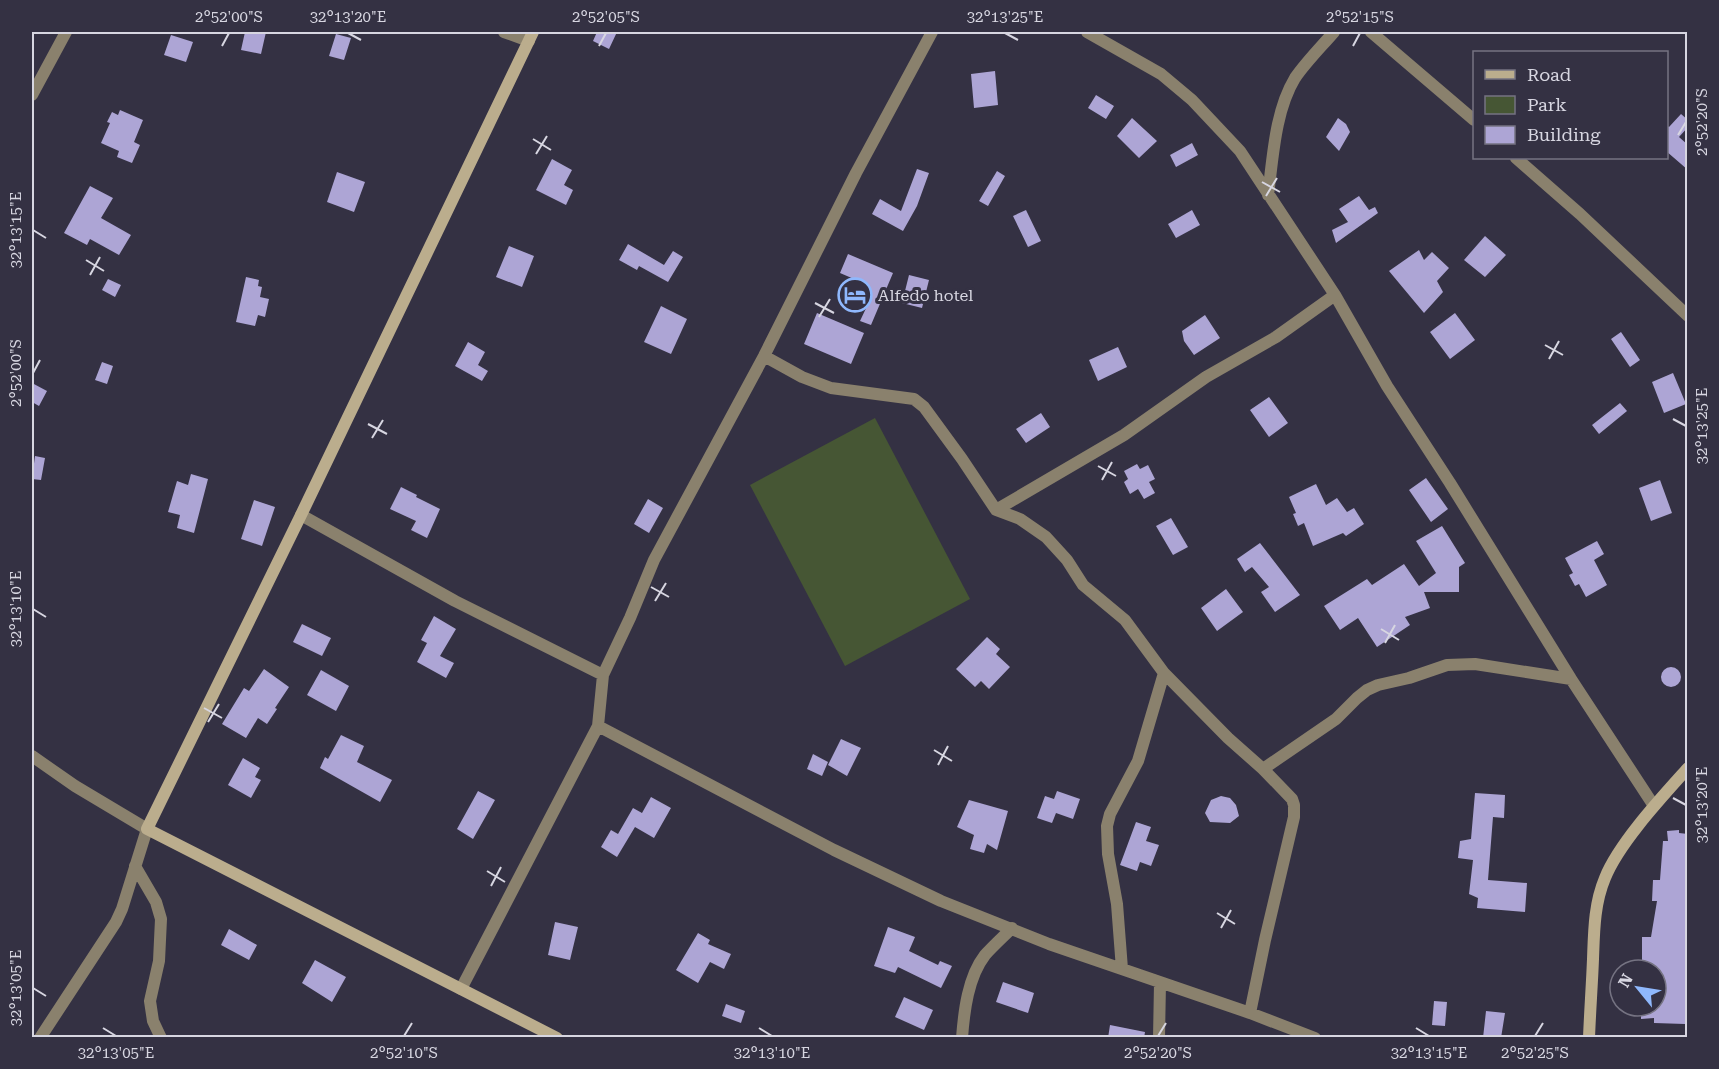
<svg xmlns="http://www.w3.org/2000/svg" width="1719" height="1069" viewBox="0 0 1719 1069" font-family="'Roboto Serif',serif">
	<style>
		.green { fill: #465634 }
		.building { fill: #ada5d5 }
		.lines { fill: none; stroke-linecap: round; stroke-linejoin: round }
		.street { stroke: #8a816d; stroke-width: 12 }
		.secondary { stroke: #bbad8d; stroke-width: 12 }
		.ticks { fill: none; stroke: #d7d6e1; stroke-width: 2 }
		.labels { text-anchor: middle; stroke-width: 6; stroke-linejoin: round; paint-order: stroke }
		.poi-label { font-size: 16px; fill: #d7d6e1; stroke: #343143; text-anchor: start }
		.neatline { fill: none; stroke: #d7d6e1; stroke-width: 2 }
		.ticks-label { font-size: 15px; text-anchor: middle; fill: #d7d6e1 }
	</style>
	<rect width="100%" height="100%" fill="#343143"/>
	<!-- green -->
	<path class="green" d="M875 418 970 599 845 666 750 485Z"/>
	<!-- building -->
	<path class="building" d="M245 32H266L261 54 241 50Z
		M597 32H617L609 49 593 41Z
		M336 34 351 38 344 60 329 56Z
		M171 35 193 42 186 62 164 55Z
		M995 71 998 105 974 108 971 74Z
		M1096 95 1114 106 1106 119 1088 108Z
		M120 110 143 120 134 142 140 145 132 163 117 157 119 151 101 143 110 123 107 122 112 112 118 115Z
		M1681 114 1688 120V127L1679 137 1688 145V170L1666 151V125L1669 127Z
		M1132 118 1157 141 1139 158 1117 136Z
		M1338 118 1346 124 1350 132 1339 151 1326 137Z
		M1192 143 1198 155 1176 167 1170 155Z
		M552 159 572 170 564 185 573 190 566 205 536 190Z
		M917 169 929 173 917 206 903 231 872 214 880 199 901 211Z
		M997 171 1005 176 988 206 979 201Z
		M337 172 365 182 354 212 327 202Z
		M90 186 113 198 101 218 131 235 119 255 90 239 87 245 64 233Z
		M1359 196 1369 210 1375 207 1378 213 1336 243 1332 230 1348 222 1339 209Z
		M1026 210 1041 241 1028 247 1013 216Z
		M1192 210 1200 225 1176 238 1168 224Z
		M1485 236 1506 255 1485 277 1464 260Z
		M628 244 664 265 673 251 683 257 668 282 639 266 637 270 619 260Z
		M509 246 534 256 522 287 496 277Z
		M1419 250 1424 260 1432 252 1449 268 1437 281 1443 292 1424 313 1389 271Z
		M848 254 893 273 871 325 860 321 868 304 861 301 868 285 840 273Z
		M909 275 929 280 922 308 902 303Z
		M246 277 259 280 258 286 262 287 260 297 269 299 265 317 258 315 255 326 236 322Z
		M108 279 121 285 115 297 102 290Z
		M661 306 687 319 671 354 644 342Z
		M817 313 864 333 851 364 804 344Z
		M1455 313 1475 340 1450 359 1430 332Z
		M1205 315 1220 338 1194 355 1184 341 1182 331Z
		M1621 332 1640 360 1630 367 1611 339Z
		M468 342 485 352 478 365 488 371 482 381 455 366Z
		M1118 347 1127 367 1098 381 1089 360Z
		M102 362 113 366 107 384 95 380Z
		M1673 373 1686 404 1664 413 1652 382Z
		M32 383 47 391 39 406 32 402Z
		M1269 397 1288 423 1269 437 1250 410Z
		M1620 403 1627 411 1599 434 1592 425Z
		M1041 413 1050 427 1026 443 1016 429Z
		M35 456 45 458 41 480 32 479Z
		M1137 464 1140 469 1148 465 1155 479 1149 482 1155 493 1144 499 1138 489 1130 494 1124 482 1128 479 1124 471Z
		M191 474 208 479 194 533 177 528 180 515 168 512 177 481 188 485Z
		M1426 478 1448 509 1431 522 1409 490Z
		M1660 480 1672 513 1651 521 1639 488Z
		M1316 484 1326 505 1337 498 1347 512 1354 508 1364 524 1346 536 1343 533 1313 546 1304 523 1298 526 1293 514 1296 513 1289 497Z
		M401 487 417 495 416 497 440 509 427 538 411 530 416 521 390 509Z
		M648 499 663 508 649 533 634 524Z
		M254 500 275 507 262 546 241 539Z
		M1171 518 1188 547 1173 555 1156 526Z
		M1442 526 1465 563 1459 567V592H1424L1430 608 1405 617 1410 625 1377 647 1358 618 1340 630 1324 606 1367 579 1372 585 1404 564 1419 586 1436 573 1416 541Z
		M1597 541 1604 554 1594 560 1607 585 1586 597 1579 584 1575 586 1569 575 1573 573 1565 558Z
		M1260 543 1300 595 1275 612 1261 592 1269 587 1252 567 1245 572 1237 559Z
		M1226 589 1243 612 1217 631 1201 608Z
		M434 616 456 629 440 656 454 663 446 678 417 662 427 643 421 640Z
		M302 624 331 638 322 656 293 642Z
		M987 637 1000 649 996 654 1010 667 989 689 981 681 975 687 956 669Z
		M1661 677a10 10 0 1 1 20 0a10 10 0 1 1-20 0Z
		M264 669 289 687 275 708 277 709 267 724 258 718 246 738 222 724 244 688 249 691Z
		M321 670 349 686 336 711 307 695Z
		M341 735 364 746 357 762 392 780 380 802 320 768 325 757 328 759Z
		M841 739 861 748 847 776 828 765Z
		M813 754 828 762 822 776 807 769Z
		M243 758 260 768 255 777 261 780 251 798 228 785Z
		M478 791 495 800 473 839 457 829Z
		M1057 791 1080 799 1073 819 1056 813 1052 823 1037 818 1045 796 1054 799Z
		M1475 793 1505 795 1504 818 1493 817 1488 880 1527 883 1525 912 1477 908 1478 898 1469 894 1473 860 1458 858 1460 841 1471 839Z
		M1221 796 1230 798 1236 805 1239 816 1230 823 1210 822 1205 813 1211 800Z
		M651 797 671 808 654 838 635 827 617 857 601 847 611 830 618 834 633 808 642 813Z
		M969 800 1008 811 997 850 987 844 984 853 970 849 974 835 957 827Z
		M1136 822 1151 827 1146 841 1159 845 1151 866 1140 862 1137 871 1120 865Z
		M1679 830V833L1688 834V992L1685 1024 1654 1023V1018L1641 1019V1006H1656V970H1646L1647 961H1642V937H1651L1657 901H1652L1653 880H1660L1663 841H1668L1667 831Z
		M555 922 578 927 570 960 548 955Z
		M888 927 915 937 909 951 938 965 940 961 952 966 941 988 898 967 895 973 874 966Z
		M229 929 257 945 249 960 221 945Z
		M698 933 710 940 708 944 731 954 724 969 710 962 698 983 676 970Z
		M315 960 346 977 332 1002 302 983Z
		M1003 982 1034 993 1028 1013 996 1002Z
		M904 997 933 1010 924 1030 895 1017Z
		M1434 1001 1447 1002 1445 1026 1432 1025Z
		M726 1004 745 1011 741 1023 722 1016Z
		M1486 1011 1505 1013 1501 1038H1483Z
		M1110 1025 1145 1032 1144 1038H1108Z"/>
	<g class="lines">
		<!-- street -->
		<path class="street" d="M504 32 529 41
			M1087 32 1161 74 1192 100 1240 151 1335 295 1387 386 1450 483 1571 679 1654 806
			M1371 32 1474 120
			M32 95 66 32
			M1516 158 1580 214 1688 316
			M1268 195C1273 157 1275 111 1295 78 1306 62 1321 47 1334 32
			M764 356 802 377 831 388 914 399 924 407 962 459 996 510 1124 435 1206 377 1276 337 1335 295
			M996 510 1020 519 1046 537 1067 560 1083 585 1125 620 1164 673 1228 738 1263 769 1292 799 1294 805V817L1265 940 1250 1013
			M301 515 455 601 603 675
			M598 726 834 850 941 901 1049 944 1250 1013 1315 1038
			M32 756 75 786 147 829 122 909 116 922 40 1038
			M1263 769 1336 719 1357 698 1367 690 1378 685 1409 678 1447 665 1475 664 1571 679
			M135 866 156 902 161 919 159 961 150 1001 153 1021 161 1038
			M1122 969 1117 904 1108 854 1107 826 1110 814 1138 761 1164 673
			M461 989 598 726 603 675 630 618 654 560 764 356 856 173 932 32
			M962 1038C964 1011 968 977 985 955 993 946 1003 937 1012 928
			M1159 1038 1160 983"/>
		<!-- secondary -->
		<path class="secondary" d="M533 32 301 515 147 829 557 1038
			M1589 1038C1590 1011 1592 985 1593 959 1594 932 1594 904 1605 878 1619 843 1662 797 1688 768"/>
	</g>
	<!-- ticks -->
	<path class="ticks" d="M348 33 361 40M1005 33 1018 40M222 46 229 33M599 46 606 33M1353 46 1360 33M1678 135 1686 122M533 139 551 150M536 154 547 136M1262 182 1280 192M1266 196 1277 178M33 230 46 238M86 260 104 271M90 275 100 257M815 303 834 313M819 317 830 299M1545 345 1563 355M1549 359 1559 341M33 373 40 360M1673 419 1686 426M368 424 387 434M372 438 383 420M1098 466 1116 476M1102 480 1112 462M651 587 669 597M655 601 666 583M33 609 46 617M1381 629 1399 640M1385 643 1395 625M204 708 222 718M208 722 219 704M934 750 952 761M938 765 948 746M1673 798 1686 805M487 871 505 882M491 886 501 867M1217 913 1235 924M1221 928 1231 910M33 988 46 996M103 1028 116 1036M759 1028 772 1036M1416 1028 1429 1036M404 1036 412 1023M1158 1036 1166 1023M1535 1036 1543 1023"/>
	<!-- icons -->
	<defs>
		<symbol id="hotel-ring" viewBox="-11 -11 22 22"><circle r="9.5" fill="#343143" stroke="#8fb8fd" stroke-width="1.5"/><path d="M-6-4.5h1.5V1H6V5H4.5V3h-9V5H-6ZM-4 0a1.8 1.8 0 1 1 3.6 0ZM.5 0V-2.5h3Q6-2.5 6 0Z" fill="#8fb8fd"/></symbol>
	</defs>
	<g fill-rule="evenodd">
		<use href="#hotel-ring" x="836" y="276" width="38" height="38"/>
	</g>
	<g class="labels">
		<!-- poi labels -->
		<g class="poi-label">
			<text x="878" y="301">Alfedo hotel</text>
		</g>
	</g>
	<!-- border -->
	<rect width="1719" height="1069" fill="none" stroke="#343143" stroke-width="66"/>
	<!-- legend -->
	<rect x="1473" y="51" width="195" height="108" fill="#343143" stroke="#757382" stroke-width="1.5"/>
	<rect x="1485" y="70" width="30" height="9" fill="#bbad8d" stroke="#757382" stroke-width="1.5"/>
	<text x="1527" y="81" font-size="18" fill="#d7d6e1">Road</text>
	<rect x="1485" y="96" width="30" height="18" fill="#465634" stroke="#757382" stroke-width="1.5"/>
	<text x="1527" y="111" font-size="18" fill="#d7d6e1">Park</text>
	<rect x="1485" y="126" width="30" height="18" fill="#ada5d5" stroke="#757382" stroke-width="1.5"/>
	<text x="1527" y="141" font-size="18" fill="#d7d6e1">Building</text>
	<!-- north arrow -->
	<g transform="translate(1638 988) rotate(300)"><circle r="28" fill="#343143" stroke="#757382" stroke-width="1.5"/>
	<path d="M0-4.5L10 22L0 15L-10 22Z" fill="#8fb8fd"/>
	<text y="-9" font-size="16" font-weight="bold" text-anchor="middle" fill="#d7d6e1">N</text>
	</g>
	<rect x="33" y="33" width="1653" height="1003" class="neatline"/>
	<g class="ticks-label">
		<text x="229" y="22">2°52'00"S</text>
		<text x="348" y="22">32°13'20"E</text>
		<text x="606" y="22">2°52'05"S</text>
		<text x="1005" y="22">32°13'25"E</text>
		<text x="1360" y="22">2°52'15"S</text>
		<text transform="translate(1702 122) rotate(-90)" y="5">2°52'20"S</text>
		<text transform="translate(16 230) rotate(-90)" y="5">32°13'15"E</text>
		<text transform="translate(16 373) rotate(-90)" y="5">2°52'00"S</text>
		<text transform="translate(1702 426) rotate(-90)" y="5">32°13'25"E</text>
		<text transform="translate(16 609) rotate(-90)" y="5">32°13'10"E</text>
		<text transform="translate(1702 805) rotate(-90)" y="5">32°13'20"E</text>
		<text transform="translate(16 988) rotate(-90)" y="5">32°13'05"E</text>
		<text x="116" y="1058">32°13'05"E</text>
		<text x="404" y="1058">2°52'10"S</text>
		<text x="772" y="1058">32°13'10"E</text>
		<text x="1158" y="1058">2°52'20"S</text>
		<text x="1429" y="1058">32°13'15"E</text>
		<text x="1535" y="1058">2°52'25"S</text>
	</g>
</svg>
